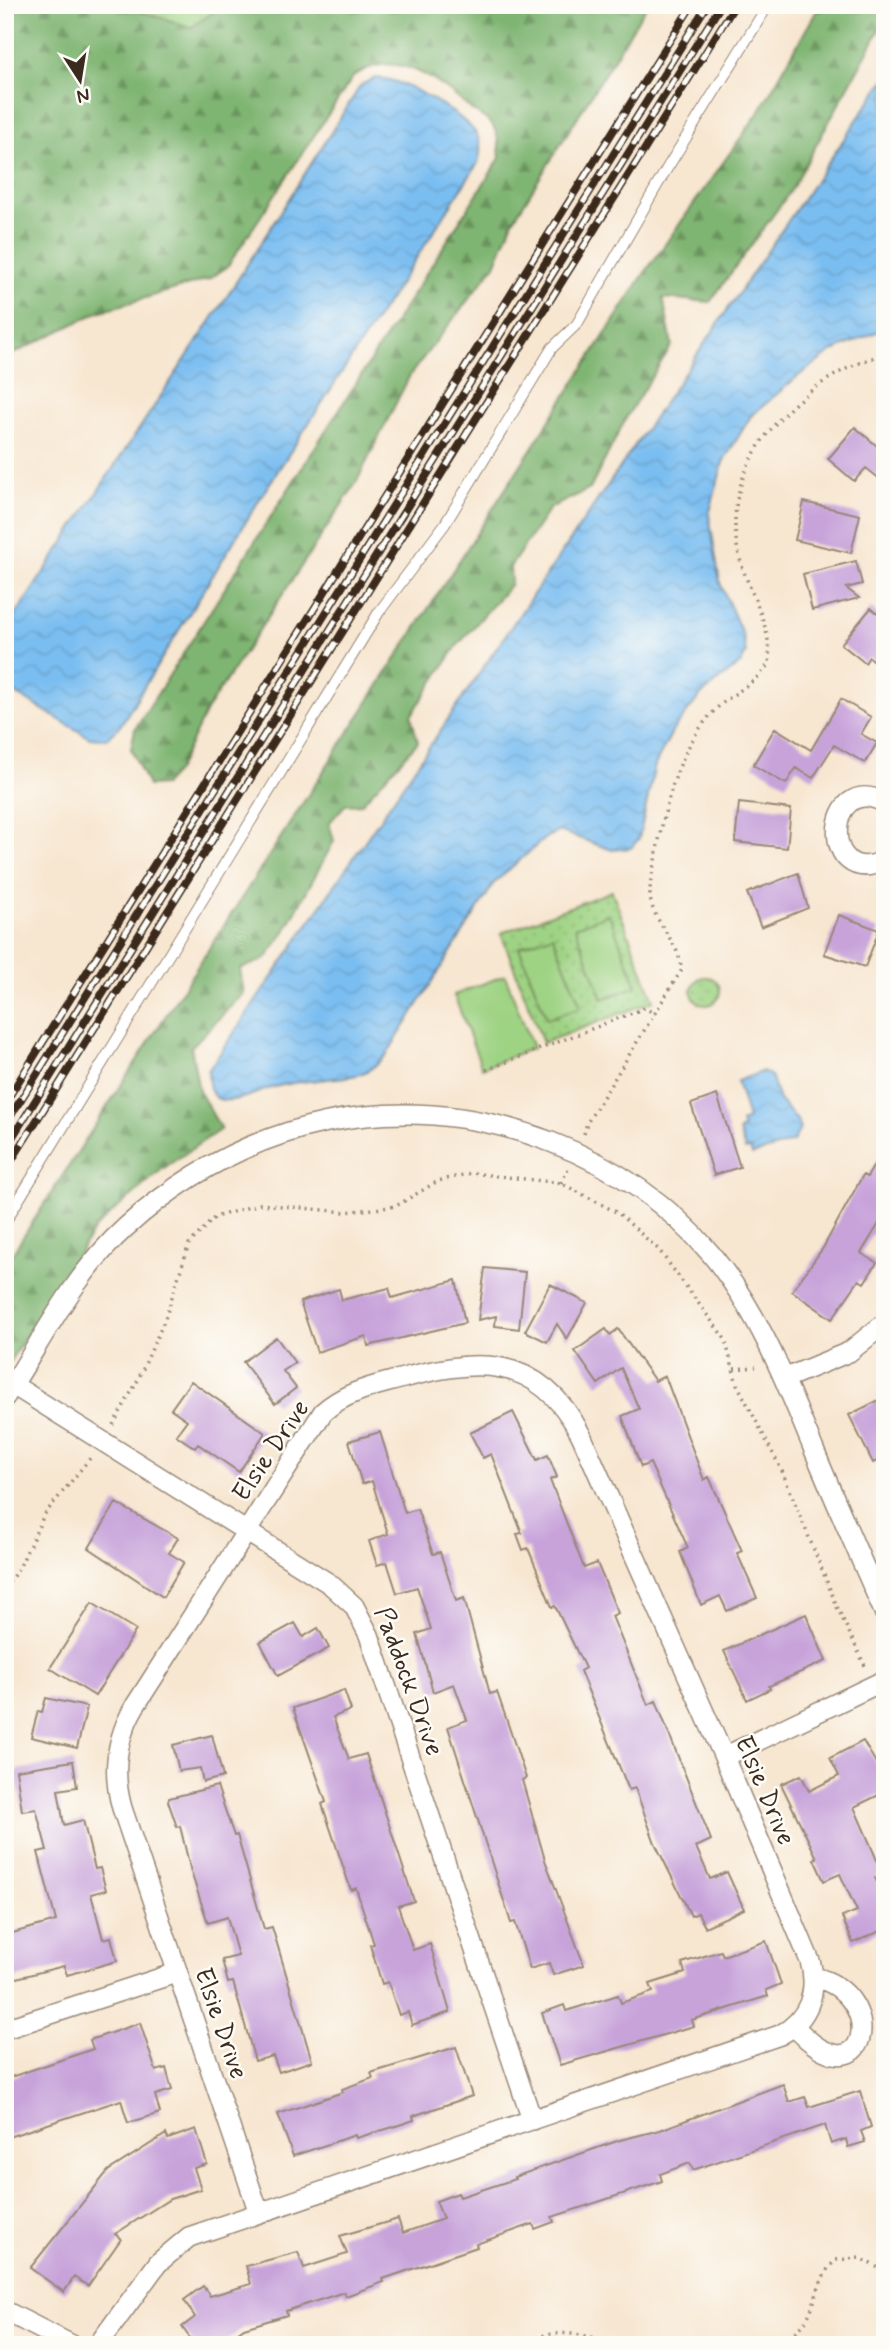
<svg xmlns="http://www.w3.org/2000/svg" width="890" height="2350" viewBox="0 0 890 2350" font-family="Mynerve,sans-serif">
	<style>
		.grass { fill: url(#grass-dots); stroke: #6d7e51; stroke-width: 2 }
		.forest { fill: url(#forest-firs); stroke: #5d7048; stroke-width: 2 }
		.wetland { fill: url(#wetland-marsh); stroke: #6d7e51; stroke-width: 2 }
		.garden { fill: #9fd384; stroke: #6d7e51; stroke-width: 2 }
		.water { fill: url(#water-waves); stroke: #5a7488; stroke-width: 2 }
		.building { fill: #c7a3da }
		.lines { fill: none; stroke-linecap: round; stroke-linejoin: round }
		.lane-casing { stroke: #987; stroke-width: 12 }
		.street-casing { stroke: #987; stroke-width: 22 }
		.path { stroke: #987; stroke-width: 3.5; stroke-dasharray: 2 5; stroke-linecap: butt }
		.lane { stroke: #fff; stroke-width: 10 }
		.street { stroke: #fff; stroke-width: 19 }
		.rail-casing { stroke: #3b2a1e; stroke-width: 8 }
		.rail { stroke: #fdfcf7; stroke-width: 5; stroke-dasharray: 16; stroke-linecap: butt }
		.labels { text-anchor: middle; stroke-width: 5; stroke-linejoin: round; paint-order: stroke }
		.street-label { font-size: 26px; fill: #3b2a1e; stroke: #fdfcf7 }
	</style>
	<defs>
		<pattern id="grass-dots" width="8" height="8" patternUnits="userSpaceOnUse" patternTransform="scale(1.75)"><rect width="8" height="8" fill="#9fd384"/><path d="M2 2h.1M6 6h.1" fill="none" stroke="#8ab572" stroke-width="1.8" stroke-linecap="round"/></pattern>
		<pattern id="forest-firs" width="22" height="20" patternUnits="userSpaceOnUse" patternTransform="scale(1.75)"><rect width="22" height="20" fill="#7fb572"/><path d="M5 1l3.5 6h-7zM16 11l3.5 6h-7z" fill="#69935d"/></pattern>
		<pattern id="wetland-marsh" width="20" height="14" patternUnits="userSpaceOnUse" patternTransform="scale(1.75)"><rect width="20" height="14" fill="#9fd384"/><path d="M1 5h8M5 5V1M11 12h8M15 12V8" fill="none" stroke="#8ab572"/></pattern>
		<pattern id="water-waves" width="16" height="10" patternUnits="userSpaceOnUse" patternTransform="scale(1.75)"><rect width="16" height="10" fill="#7abef1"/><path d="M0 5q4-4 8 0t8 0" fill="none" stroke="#6aa3ce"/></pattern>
	</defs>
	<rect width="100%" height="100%" fill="#fdfcf7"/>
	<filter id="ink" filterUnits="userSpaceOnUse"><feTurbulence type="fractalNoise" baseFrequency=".0143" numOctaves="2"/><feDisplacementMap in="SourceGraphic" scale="14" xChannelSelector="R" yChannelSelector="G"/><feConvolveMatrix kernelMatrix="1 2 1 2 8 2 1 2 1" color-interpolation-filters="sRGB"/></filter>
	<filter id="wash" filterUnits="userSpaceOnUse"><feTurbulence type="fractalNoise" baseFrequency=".00686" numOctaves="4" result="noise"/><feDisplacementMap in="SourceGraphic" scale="28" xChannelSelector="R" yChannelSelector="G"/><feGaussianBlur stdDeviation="1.57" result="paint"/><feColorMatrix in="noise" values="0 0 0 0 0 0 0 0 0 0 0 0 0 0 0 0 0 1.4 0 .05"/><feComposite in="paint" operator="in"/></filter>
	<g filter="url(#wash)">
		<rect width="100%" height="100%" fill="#f7e6d0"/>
		<!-- grass -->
		<path class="grass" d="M612 891 654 1001 543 1043 501 933Z
			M692 991a14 14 0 1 1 28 0a14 14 0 1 1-28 0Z"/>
		<!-- forest -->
		<path class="forest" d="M5 5H119L192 27 223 5H647L513 221 495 265 410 375 356 483 206 711 177 771 164 785 148 786 131 749 135 729 500 158C499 147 499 136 493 126 490 120 478 115 472 110 438 81 396 45 353 77L227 267 209 279 98 312 5 358Z
			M820 5H885V20L792 189 710 302 663 298 672 345 627 416 590 489 550 508 510 567 511 584 457 646 411 716 418 742 361 804 345 805 329 823 334 841 284 933 266 959 240 969 244 993 191 1047 199 1091 221 1129 161 1170 95 1228 5 1369V1265L644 274 759 112Z"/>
		<!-- wetland -->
		<path class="wetland" d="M119 5H223L192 27Z"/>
		<!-- garden -->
		<path class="garden" d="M609 914 637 986 603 999 575 927Z
			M553 935 581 1007 547 1019 519 947Z
			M505 975 533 1048 482 1068 454 995Z"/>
		<!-- water -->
		<path class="water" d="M375 78C399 76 461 113 475 132 482 142 481 152 478 163L266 489 120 726 106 739 90 738 5 687V631L226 298 361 85Z
			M885 79V328L833 351 797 377 751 416 723 462 709 515 720 583 743 636 746 653 741 663 701 695 673 730 655 765 639 838 631 848 612 850 559 831 545 838 495 882 387 1054C379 1063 369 1072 357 1075 328 1081 300 1079 271 1088 258 1092 234 1104 219 1099 208 1095 209 1081 208 1071Z
			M763 1071 771 1076 779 1100 797 1120 800 1129 793 1142 752 1155 750 1149 745 1150 739 1131 743 1129 741 1122 748 1119 737 1081Z"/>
		<g id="blocks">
			<!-- building -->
			<path class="building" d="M855 427 885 453V483L866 468 854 481 828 459Z
				M804 502 860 515 851 553 795 540Z
				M856 561 862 584 846 588 859 598 812 610 803 574Z
				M871 608 885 619V669L869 657 865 663 841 644Z
				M841 699 871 717 861 734 877 743 865 763 834 745 813 778 796 768 786 784 753 765 775 728 811 750Z
				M739 803 791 809 787 848 735 842Z
				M798 873 808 908 761 927 747 893Z
				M839 915 879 930 865 967 824 954Z
				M717 1095 740 1167 714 1175 691 1104Z
				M885 1147V1214L861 1253 877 1263 864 1283 859 1280 832 1319 792 1291 823 1248 863 1175 867 1177Z
				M485 1268 525 1272 519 1329 495 1326 496 1316 478 1320Z
				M456 1280 465 1323 368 1346 366 1336 317 1352 300 1302 339 1289 342 1300 389 1288 392 1298Z
				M550 1284 587 1303 567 1339 557 1324 547 1342 525 1331Z
				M606 1329 610 1335 618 1329 655 1381 665 1376 704 1480 709 1477 742 1551 737 1553 757 1598 727 1611 720 1596 701 1605 680 1552 688 1548 650 1463 641 1467 622 1416 639 1409 621 1368 598 1384 575 1351Z
				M276 1337 295 1363 283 1371 296 1388 275 1404 243 1362Z
				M191 1381 265 1433 239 1472 198 1444 195 1448 176 1435 187 1420 171 1409Z
				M885 1397V1457L873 1463 849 1415Z
				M513 1412 537 1460 548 1455 557 1477 550 1480 584 1568 597 1563 618 1613 612 1616 648 1705 656 1701 711 1840 696 1847 710 1879 727 1872 744 1909 705 1927 698 1913 691 1916 655 1843 635 1788 629 1790 580 1671 585 1668 555 1606 552 1607 528 1548 523 1550 517 1534 522 1533 491 1454 483 1458 470 1433Z
				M380 1432 405 1513 417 1509 433 1554 440 1552 456 1601 464 1598 490 1694 497 1692 510 1730 526 1778 522 1780 545 1860 584 1965 553 1975 549 1963 530 1969 515 1922 511 1923 448 1727 467 1720 454 1684 433 1692 417 1634 431 1629 417 1587 397 1593 387 1562 377 1565 369 1541 388 1534 372 1481 362 1484 349 1441Z
				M116 1503 178 1538 169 1553 184 1562 163 1597 89 1548Z
				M92 1603 136 1630 95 1696 50 1668Z
				M806 1614 826 1661 769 1686 770 1689 747 1700 724 1651Z
				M295 1623 303 1637 318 1628 329 1648 278 1676 260 1642Z
				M344 1690 351 1710 333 1717 349 1759 366 1754 414 1901 398 1906 413 1950 430 1944 450 2012 412 2025 408 2012 399 2015 388 1982 382 1984 370 1945 374 1944 356 1888 351 1890 322 1804 326 1802 293 1708Z
				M46 1698 87 1707 77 1748 31 1737 38 1711 42 1712Z
				M212 1735 223 1777 203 1782 200 1768 179 1771 173 1745Z
				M863 1741 885 1778V1792L854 1807 883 1874 875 1878 885 1900V1929L853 1943 842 1917 857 1911 840 1874 824 1881 814 1859 817 1858 781 1784 801 1775 809 1791 839 1776 830 1758Z
				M73 1761 77 1787 58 1790 64 1825 83 1820 95 1869 100 1868 106 1890 91 1894 103 1939 111 1937 117 1961 67 1975 64 1966 5 1981V1935L56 1921 38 1852 47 1850 36 1809 22 1811 16 1770Z
				M217 1786 234 1836 237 1835 264 1929 272 1927 312 2061 279 2072 273 2056 255 2061 233 1982 228 1983 222 1960 238 1956 227 1917 208 1923 191 1872 180 1826 177 1827 168 1801 169 1798Z
				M766 1941 781 1984 766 1990 768 1996 692 2020 694 2026 560 2065 542 2013 564 2005 566 2011 618 1995 621 2003 653 1992 650 1984 685 1973 682 1963 721 1951 723 1956Z
				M140 2023 156 2071 166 2068 172 2090 155 2095 160 2113 128 2123 121 2100 5 2138V2079L93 2049 90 2040Z
				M456 2047 472 2096 413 2116 414 2120 390 2128 356 2138 355 2135 293 2156 278 2114 343 2092 342 2089 373 2078 371 2073Z
				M783 2084 789 2102 805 2097 809 2107 860 2091 871 2127 861 2131 865 2142 848 2147 846 2139 831 2144 825 2125 693 2170 690 2163 660 2174 662 2181 552 2217 554 2222 535 2229 533 2224 476 2244 477 2247 383 2279 384 2282 346 2296 344 2292 286 2311 287 2315 244 2328 220 2345H195L182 2327 195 2317 184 2300 203 2286 210 2296 251 2284 246 2266 298 2252 304 2268 347 2254 340 2236 398 2219 403 2233 443 2219 436 2201 458 2193 460 2197 515 2179 514 2177 620 2140 660 2130Z
				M196 2129 207 2164 194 2168 201 2189 170 2199 115 2234 121 2239 88 2286 74 2277 64 2292 30 2268 108 2171 166 2134 168 2139Z"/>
		</g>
	</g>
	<g filter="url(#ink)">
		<use href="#blocks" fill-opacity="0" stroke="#987" stroke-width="2"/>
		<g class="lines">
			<defs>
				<path id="lane" d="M5 1222 379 612 445 524 552 348 577 324 666 170 768 5"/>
				<path id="street" d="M885 803C823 769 820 893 885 860
					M786 1378 849 1352 885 1323
					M13 1385 330 1584 354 1606 369 1635 532 2120
					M5 1397C43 1339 74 1274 126 1227 246 1119 399 1084 551 1142 613 1166 668 1203 711 1254 759 1312 786 1382 814 1450 837 1505 861 1560 885 1614
					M724 1757 885 1680
					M794 2026C867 2106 890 1995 814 1977
					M5 2029 176 1973
					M5 2311 72 2345
					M98 2345 158 2263 189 2237 780 2035C808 2020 819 1992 810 1961L724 1757 581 1435C538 1352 475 1358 396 1380 370 1387 344 1393 323 1412L135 1706C116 1738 112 1773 122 1808L259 2213"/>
			</defs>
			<!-- lane casing -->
			<use href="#lane" class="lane-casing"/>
			<!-- street casing -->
			<use href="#street" class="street-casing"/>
			<!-- path -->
			<path class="path" d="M486 1070 645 1008 655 1014
				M584 1134 587 1123 681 971C682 942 649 921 650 892 650 878 655 863 657 850 667 799 679 746 717 708 734 692 757 683 769 663 773 626 747 590 739 555 715 461 802 377 885 354
				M561 1183 568 1169
				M734 1369 756 1367
				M113 1425 138 1380 165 1319 189 1244 215 1217 260 1204 345 1212 383 1208 396 1206 438 1181 471 1173 561 1183 618 1213 659 1250 725 1339 737 1384 782 1471 838 1609 866 1668
				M5 1588 20 1566 44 1515 91 1457
				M524 2345C544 2326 592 2334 615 2345
				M756 2345C765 2343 775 2342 783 2339 820 2326 810 2282 836 2260L859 2258 885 2271"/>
			<!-- lane -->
			<use href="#lane" class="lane"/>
			<!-- street -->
			<use href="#street" class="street"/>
			<defs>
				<path id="rail" d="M5 1103 692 5
					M5 1125 707 5
					M5 1149 721 5
					M5 1171 735 5"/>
			</defs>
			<!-- rail casing -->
			<use href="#rail" class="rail-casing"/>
			<!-- rail -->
			<use href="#rail" class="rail"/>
		</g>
	</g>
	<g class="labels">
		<!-- street labels -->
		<g class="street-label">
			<text transform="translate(270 1450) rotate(-56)" y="9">Elsie Drive</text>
			<text transform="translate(410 1681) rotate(70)" y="9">Paddock Drive</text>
			<text transform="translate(766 1790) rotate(67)" y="9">Elsie Drive</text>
			<text transform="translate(222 2023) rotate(71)" y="9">Elsie Drive</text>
		</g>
	</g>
	<!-- margin -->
	<rect width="890" height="2350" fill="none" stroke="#fdfcf7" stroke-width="28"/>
	<!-- north arrow -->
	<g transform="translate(80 80) rotate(168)" stroke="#fdfcf7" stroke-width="5" paint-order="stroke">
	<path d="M0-5L12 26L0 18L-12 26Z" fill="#3b2a1e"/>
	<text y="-10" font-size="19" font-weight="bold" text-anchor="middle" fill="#3b2a1e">N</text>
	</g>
</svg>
